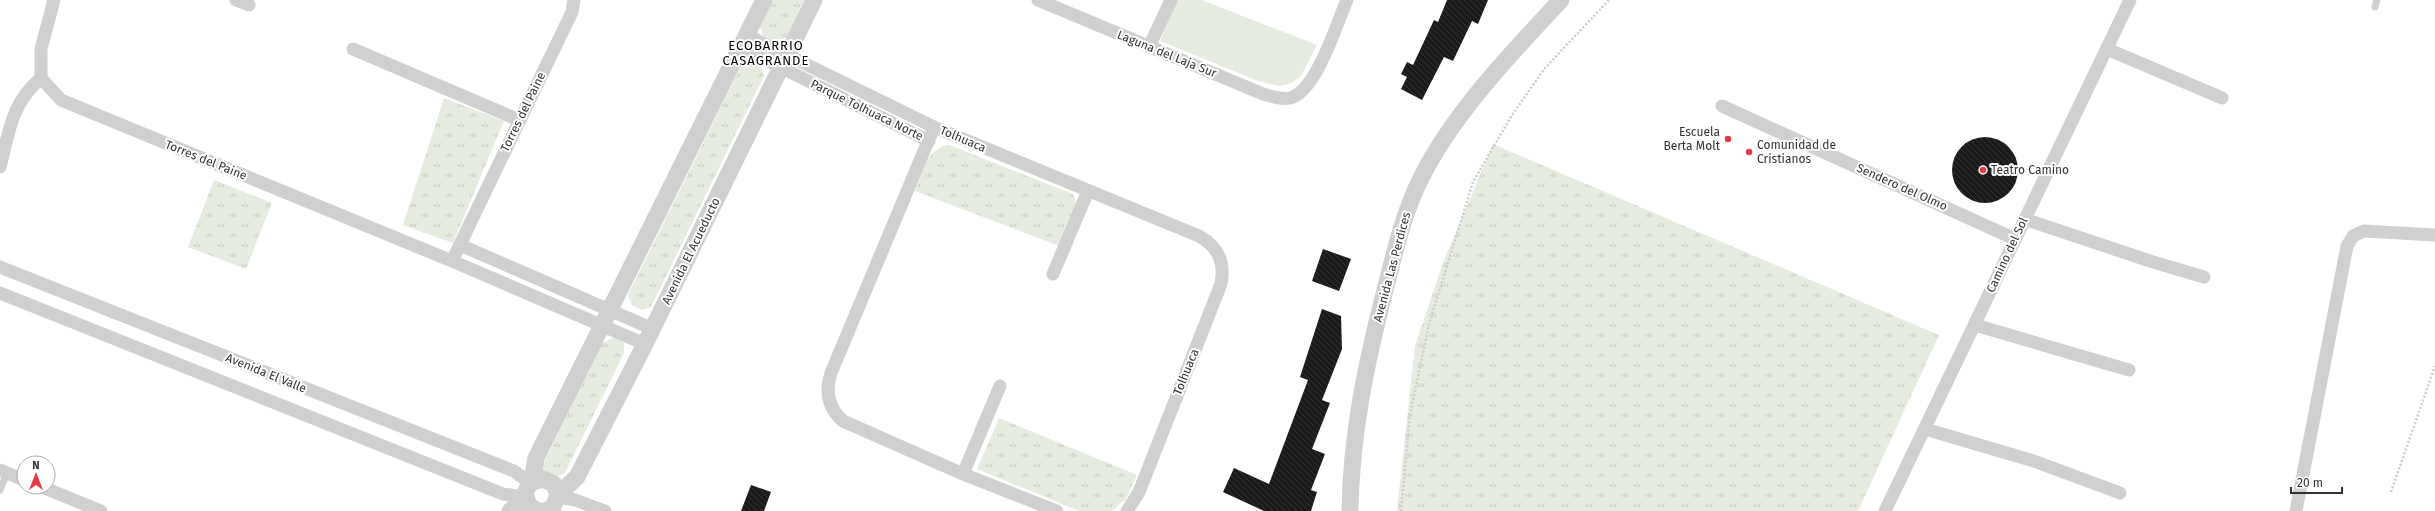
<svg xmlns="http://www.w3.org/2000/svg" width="2435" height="511" viewBox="0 0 2435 511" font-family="'Fira Sans',sans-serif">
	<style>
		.grass { fill: url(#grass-tufts) }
		.park { fill: #e6ecdf }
		.building { fill: url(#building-back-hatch) }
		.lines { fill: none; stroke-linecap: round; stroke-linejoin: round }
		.path { stroke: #cdcdcd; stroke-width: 2.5; stroke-dasharray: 2 2; stroke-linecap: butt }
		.service { stroke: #d0d0d0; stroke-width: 7 }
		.minor { stroke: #d0d0d0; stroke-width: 13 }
		.tertiary { stroke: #d0d0d0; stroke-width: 17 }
		.poi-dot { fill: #e63946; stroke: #fff; stroke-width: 1.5 }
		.labels { text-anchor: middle; stroke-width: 4; stroke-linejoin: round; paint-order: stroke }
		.street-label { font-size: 12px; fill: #333; stroke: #fff }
		.poi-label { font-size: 12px; fill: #333; stroke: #fff; text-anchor: start }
		.neighbourhood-label { font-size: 13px; letter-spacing: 1px; fill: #000; stroke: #fff }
	</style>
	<defs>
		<pattern id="grass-tufts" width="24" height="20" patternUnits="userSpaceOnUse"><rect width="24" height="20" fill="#e6ecdf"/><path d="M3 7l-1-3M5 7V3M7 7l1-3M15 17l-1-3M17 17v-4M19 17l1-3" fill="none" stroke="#c6cbc0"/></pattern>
		<pattern id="building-back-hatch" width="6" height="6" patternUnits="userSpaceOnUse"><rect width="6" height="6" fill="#1a1a1a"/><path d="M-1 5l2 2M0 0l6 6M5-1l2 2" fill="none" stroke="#333"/></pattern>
	</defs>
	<rect width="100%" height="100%" fill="#fff"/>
	<!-- grass -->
	<path class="grass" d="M772 0H804L786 38 771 41 763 35 760 26Z
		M749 62 762 68 764 76 651 307 642 310 632 305 628 295 742 64Z
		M444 98 504 121 453 243 403 225Z
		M1493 144 1939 335 1858 511H1397L1415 346 1443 263Z
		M949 145 1073 194 1077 205 1059 246 915 191C923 172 926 148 949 145Z
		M214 180 272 203 246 269 188 247Z
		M614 337 624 342V353L565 473 555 478 543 474 542 467 601 344Z
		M999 418 1137 475 1126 499 1112 511H1079L977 469Z"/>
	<!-- park -->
	<path class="park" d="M1177 0H1202L1317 45 1301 76 1291 83 1280 86 1258 81 1160 41Z"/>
	<!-- building -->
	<path class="building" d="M1447 0H1488L1478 24 1472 21 1453 61 1444 57 1422 100 1401 89 1407 77 1401 74 1407 62 1413 65 1434 20 1438 22Z
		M1952 170a33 33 0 1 1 66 0a33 33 0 1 1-66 0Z
		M1323 249 1351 259 1339 291 1312 281Z
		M1322 309 1341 316 1342 349 1322 400 1330 403 1312 449 1325 454 1311 490 1317 492 1311 511H1264L1223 492 1234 468 1269 484 1308 380 1300 377Z
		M751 485 771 492 764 511H741Z"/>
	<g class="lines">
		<!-- path -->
		<path class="path" d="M2391 492 2435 366
			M1401 511 1410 415 1429 324 1473 182 1512 115 1545 68 1609 0"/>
		<!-- service -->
		<path class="service" d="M2375 7 2377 0
			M0 490 7 473"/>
		<!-- minor -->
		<path class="minor" d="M54 0 41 49V78L61 100 452 261 645 344
			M236 0 249 5
			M1038 0 1263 94C1271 96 1281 100 1290 98 1316 92 1337 23 1347 0
			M746 35 934 127 1199 236C1219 247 1225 263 1221 284L1139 492 1127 511
			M740 47 929 141
			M1149 47 1171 0
			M353 49 519 120
			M2107 49 2222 98
			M1722 106 2015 239
			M934 127 831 373C825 392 828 408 843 421L963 474 1057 511
			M0 167C10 129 11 104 41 78
			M2024 219 2153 262 2204 277
			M460 245 653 329
			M452 261 572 12 574 0
			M0 267 514 471 530 483
			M1053 274 1088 191
			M0 293 503 494 525 497
			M1975 325 2129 370
			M1925 429 2034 461 2120 493
			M0 470 24 480
			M963 474 1000 386
			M42 487 101 511
			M558 497 575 500 605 511
			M1885 511 2130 0
			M2296 511 2347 246 2353 236 2364 231 2435 235"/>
		<!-- tertiary -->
		<path class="tertiary" d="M532 482 536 458 764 0
			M558 495 577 477 645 344 814 0
			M510 511 526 498
			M538 511 529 506 525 493 530 483 543 479 554 484 558 495 553 507 545 511
			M1350 511C1351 435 1366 364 1385 290 1395 252 1403 214 1421 178 1453 114 1512 52 1561 0"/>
	</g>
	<!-- markers -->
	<g class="poi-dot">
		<circle cx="1728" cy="139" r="4"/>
		<circle cx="1749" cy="152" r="4"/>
		<circle cx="1983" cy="170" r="4"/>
	</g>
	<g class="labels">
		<!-- street labels -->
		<g class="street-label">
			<text transform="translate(1167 54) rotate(22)" y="4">Laguna del Laja Sur</text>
			<text transform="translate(867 110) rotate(26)" y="4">Parque Tolhuaca Norte</text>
			<text transform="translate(523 112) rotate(-64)" y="4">Torres del Paine</text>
			<text transform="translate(963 139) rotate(23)" y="4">Tolhuaca</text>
			<text transform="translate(206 160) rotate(22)" y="4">Torres del Paine</text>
			<text transform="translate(1902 187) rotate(24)" y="4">Sendero del Olmo</text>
			<text transform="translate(691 251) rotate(-64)" y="4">Avenida El Acueducto</text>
			<text transform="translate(2007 255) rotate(-65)" y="4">Camino del Sol</text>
			<text transform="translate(1392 267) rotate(-75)" y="4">Avenida Las Perdices</text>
			<text transform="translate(1186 372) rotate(-68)" y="4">Tolhuaca</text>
			<text transform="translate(266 373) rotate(22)" y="4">Avenida El Valle</text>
		</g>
		<!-- poi labels -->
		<g class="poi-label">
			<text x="1720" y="136" text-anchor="end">Escuela<tspan x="1720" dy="14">Berta Molt</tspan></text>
			<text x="1757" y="149">Comunidad de<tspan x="1757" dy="14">Cristianos</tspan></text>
			<text x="1991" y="174">Teatro Camino</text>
		</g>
		<!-- neighbourhood labels -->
		<g class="neighbourhood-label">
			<text x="766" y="50">ECOBARRIO<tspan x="766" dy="15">CASAGRANDE</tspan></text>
		</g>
	</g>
	<!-- north arrow -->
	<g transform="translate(36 475)"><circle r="19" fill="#ffffff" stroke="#adadad"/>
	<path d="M0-3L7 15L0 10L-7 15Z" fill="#e63946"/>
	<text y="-6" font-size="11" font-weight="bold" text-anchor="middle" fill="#333333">N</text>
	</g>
	<!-- scale -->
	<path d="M2291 487v6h51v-6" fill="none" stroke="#333333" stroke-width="2"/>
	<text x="2297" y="487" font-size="12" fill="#333333" stroke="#ffffff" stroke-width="3" paint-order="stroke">20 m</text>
</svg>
